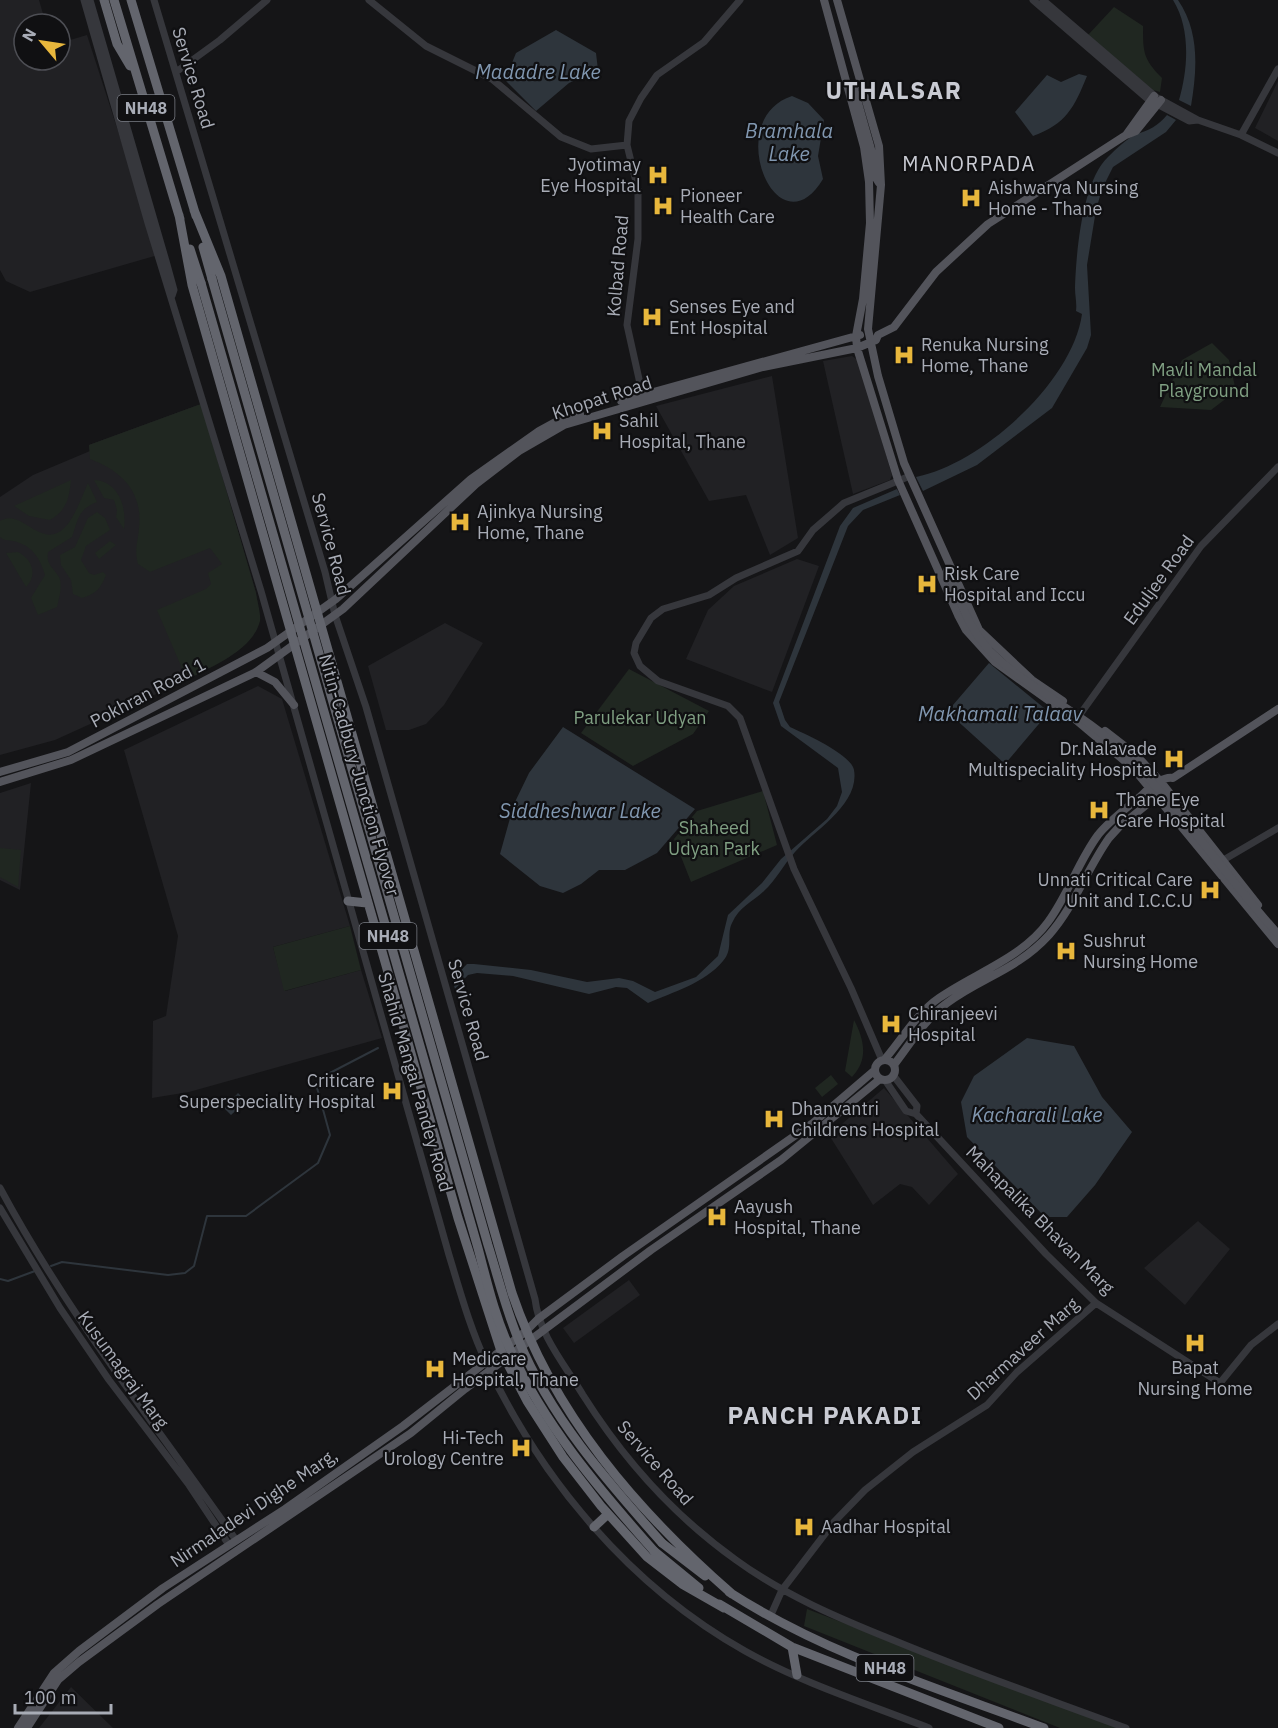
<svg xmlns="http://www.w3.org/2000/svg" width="1278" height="1728" viewBox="0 0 1278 1728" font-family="'IBM Plex Sans',sans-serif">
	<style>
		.built { fill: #212124 }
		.green { fill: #202721 }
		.water { fill: #2e353c }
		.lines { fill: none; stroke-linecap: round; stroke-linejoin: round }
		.stream { stroke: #2e353c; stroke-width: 2 }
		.minor { stroke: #36373c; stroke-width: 7 }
		.major { stroke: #53545b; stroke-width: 8 }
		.highway { stroke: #63656d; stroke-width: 9 }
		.major-bridge { stroke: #53545b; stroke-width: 8 }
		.highway-bridge { stroke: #63656d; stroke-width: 9 }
		.labels { text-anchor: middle; stroke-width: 4.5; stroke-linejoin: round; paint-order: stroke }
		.shield { fill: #101012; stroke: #7a7d85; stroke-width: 1.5 }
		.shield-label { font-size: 16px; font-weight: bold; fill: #a8acb6 }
		.street-label { font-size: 18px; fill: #a8acb6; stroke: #101012 }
		.poi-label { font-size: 18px; fill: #a8acb6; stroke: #101012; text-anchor: start }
		.park-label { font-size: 18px; fill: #80a083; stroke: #101012 }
		.water-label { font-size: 20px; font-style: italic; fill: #8197b0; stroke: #101012 }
		.neighbourhood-label { font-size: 20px; letter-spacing: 1.5px; fill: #c9cbd3; stroke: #101012 }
		.district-label { font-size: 24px; font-weight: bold; letter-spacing: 1.5px; fill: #c9cbd3; stroke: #101012 }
	</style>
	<rect width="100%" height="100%" fill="#151517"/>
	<!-- built -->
	<path class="built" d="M0 0H39L46 24H24V60H60V43L87 35 158 255 30 292 6 281 0 270Z
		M1278 81V141L1255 128Z
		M852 356 858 360 892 475 890 480 853 494 823 361Z
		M772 376 798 538 770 555 746 495 709 501 656 406Z
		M201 404 256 593 260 619 256 631 236 652 187 680 55 740 0 755V497L33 475 90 451 89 445Z
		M797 559 819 566 772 692 686 659 708 610 734 586Z
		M445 623 483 643 444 705 426 724 409 730H386L368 666Z
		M258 686 282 699 350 926 273 947 285 991 361 970 382 1038 189 1092 152 1098 153 1021 166 1016 178 936 124 750Z
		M31 783 20 890 0 880V793Z
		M884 1088 958 1174 929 1205 912 1187 900 1184 873 1205 829 1135Z
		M1198 1221 1230 1249 1185 1305 1144 1268Z
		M629 1280 640 1295 574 1343 563 1328Z
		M71 1687 113 1728H39Z"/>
	<!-- green -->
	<path class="green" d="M1114 7 1143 26C1143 52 1143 59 1162 78L1160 92 1153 90 1088 35Z
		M1212 343 1229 360 1236 391 1211 410 1160 407 1182 360Z
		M201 404 256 593C257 601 261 613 260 621 252 652 211 666 187 680L157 610 206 589 211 584 208 573 222 564 210 548 150 572 138 564C134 549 138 542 139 528 143 492 122 471 90 459L89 445Z
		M71 480C69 499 67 510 50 520L29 516 14 506Z
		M94 480C119 481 127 508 124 529L116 517 117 510 114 500 104 498Z
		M88 483 97 502C78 509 78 520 72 537L48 552C46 565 53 567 59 577 63 585 59 599 57 607L38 615 31 598 45 575C40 558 32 545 13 541 7 540 5 541 0 537V521C23 507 42 554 67 525 76 514 82 496 88 483Z
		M97 512 105 518 110 530 86 546 81 560 89 573 94 575 103 572 106 575C101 588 96 594 82 598L73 594 71 580 61 565 60 555 75 547 88 518Z
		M110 541 116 545 99 559 95 553Z
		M18 552C32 559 38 575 26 587L6 553Z
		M629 669 709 711 693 734 633 766 581 733Z
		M763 791 777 845 691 882 674 839 697 811Z
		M0 848 21 850 18 887 0 877Z
		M350 926 361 970 284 991 273 947Z
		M854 1020C864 1039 869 1059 852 1077L845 1071Z
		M831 1075 838 1084 822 1097 815 1088Z
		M807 1609 1118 1728H1060L804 1626Z"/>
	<!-- water -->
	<path class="water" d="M1173 0H1178C1200 32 1197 70 1191 106L1179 100C1188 69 1191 29 1173 0Z
		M556 30 596 53 598 70 569 83 536 111 505 80 516 53Z
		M1079 74 1087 76C1074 108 1066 124 1033 136L1015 112 1047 75 1061 82Z
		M792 96 808 103 824 120 818 156 823 179C777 255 721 119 792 96Z
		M1167 115 1176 120 1166 132 1113 167 1102 189 1096 210 1087 265 1091 335 1087 348 1052 408 977 465 923 491 916 477C982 464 1073 381 1082 314L1076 311C1077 303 1075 296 1075 288 1076 254 1082 181 1108 157 1115 150 1127 138 1137 134 1149 130 1158 126 1167 115Z
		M897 489 900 495 863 510 848 526 779 702 785 720 790 727C805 734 851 754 854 770 860 804 814 831 795 852 784 864 776 880 764 891 752 902 739 907 732 923 726 935 734 949 723 961 705 983 673 992 648 1003L627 988 616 987 589 994 513 976 477 973 468 975 455 989 452 979 467 964H474L531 970 587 982 619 978 633 981 655 992 696 977 718 956 728 915 762 883 781 859 827 819 837 806 842 792 838 768 781 726 773 703 840 526 853 508Z
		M989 663 1049 712 1005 764 952 716 953 705Z
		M563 727 695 809 657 853 625 870H599L581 884 563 893 540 886 500 854 514 804 529 773Z
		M1027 1038 1074 1046 1102 1097 1132 1132 1095 1185 1067 1217H1045L967 1137 961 1102 974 1076Z
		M238 1093 246 1101 231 1115 224 1108Z"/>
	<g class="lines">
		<!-- stream -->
		<path class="stream" d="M51 1266 62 1262 168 1275 185 1273 194 1266 207 1216H246L318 1163 330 1135 316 1084 326 1075 378 1048
			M0 1279 8 1281 35 1271"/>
		<!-- minor -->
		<path class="minor" d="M84 0 148 223 261 591 449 1255C460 1291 470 1328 486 1362 541 1480 631 1587 745 1651 802 1683 868 1704 929 1728
			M90 0 166 261 174 290 172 296
			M154 0 325 572 335 615 366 707 535 1299C539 1335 565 1365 583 1395 624 1460 673 1515 736 1560 784 1595 838 1618 893 1640 970 1672 1048 1699 1126 1728
			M369 0 426 46 492 79 561 137 591 149 627 145
			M1033 0 1149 100 1189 121 1198 120 1241 135 1278 153
			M1043 0 1156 97 1198 120
			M176 72 220 40 267 0
			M1241 135 1278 69
			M643 397 627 325 638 239V190L627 145 629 121 641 98 657 75 704 42 740 0
			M1076 720 1201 546 1278 467
			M1220 862 1278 828
			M882 1060 851 988 794 869 740 718 728 706 658 681 640 666 634 653 636 643 651 618 663 609 709 595 736 578 798 551 813 530 844 503 910 476
			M893 1075 917 1106 916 1114
			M885 1080 906 1111 916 1114 1046 1254 1096 1303 1220 1383 1251 1345 1278 1324
			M0 1188C67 1313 155 1424 236 1540
			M0 1208 60 1308 109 1380 189 1485 229 1545
			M770 1617 782 1590 834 1522 865 1490 913 1452 987 1405 1017 1372 1096 1303"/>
		<!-- major -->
		<path class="major" d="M824 0 864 147 869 182 870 223 863 299 856 336 857 348 898 480 958 615 966 630 995 662 1076 720 1133 768 1278 944
			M837 0 879 146 881 185 868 329 878 376 904 463 979 630 1032 680 1063 701
			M853 85 871 149 874 175 879 183
			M1126 135 1136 131 1161 100
			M621 401 860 335
			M256 672 275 682 294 705
			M1105 731 1136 755 1161 782 1258 905
			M0 772 68 752 267 648 336 599 471 479 539 431 561 419 580 414
			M0 782 71 760 256 672 343 609 476 484 519 451 564 425 763 367 857 348 876 340 878 335 894 327 936 272 988 224 1126 135 1154 96
			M885 1059C902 1039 917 1013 939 998 975 973 1022 958 1048 922 1068 895 1078 862 1098 835 1110 820 1127 808 1142 795 1149 788 1162 776 1173 778L1278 709
			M875 1070a10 10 0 1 1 20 0a10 10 0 1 1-20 0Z
			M894 1065C910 1044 925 1019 947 1003 982 977 1017 970 1049 935 1074 907 1087 869 1109 838L1119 827 1160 794
			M18 1728 54 1673 79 1651 163 1588 285 1509 403 1426 525 1332 538 1319 623 1256 813 1123 875 1070
			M27 1728 58 1680 79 1662 158 1604 411 1433 465 1389 651 1250 781 1160 880 1079"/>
		<!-- highway -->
		<path class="highway" d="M104 0 117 44 130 66
			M114 0 180 219
			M131 0 196 216
			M194 210 221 276 512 1293C553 1414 637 1511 732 1594
			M179 215 192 285 458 1218 501 1351 527 1401 563 1457 601 1506 647 1557 682 1584 724 1608
			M203 247 212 279
			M190 249 201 283
			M348 901 367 903
			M594 1527 608 1514
			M662 1543 705 1576
			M654 1551 699 1588
			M729 1592C825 1654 937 1688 1044 1728
			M719 1604 792 1647 999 1728
			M792 1647 797 1675"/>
		<!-- major-bridge -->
		<path class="major-bridge" d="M947 571C959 598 969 629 990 651 1029 690 1082 712 1121 750 1179 806 1224 874 1278 934"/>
		<!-- highway-bridge -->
		<path class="highway-bridge" d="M212 279 488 1245C498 1277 506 1310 519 1341 550 1417 608 1482 662 1543
			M201 283 478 1248C487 1282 495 1317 510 1349 544 1425 599 1489 654 1551"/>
	</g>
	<!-- icons -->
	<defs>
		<symbol id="hospital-bare" viewBox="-9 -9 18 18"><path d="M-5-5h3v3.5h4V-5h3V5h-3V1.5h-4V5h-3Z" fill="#e8b73c" stroke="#101012" stroke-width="2.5" paint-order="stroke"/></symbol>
	</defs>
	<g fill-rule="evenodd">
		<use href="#hospital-bare" x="643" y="160" width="30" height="30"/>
		<use href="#hospital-bare" x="956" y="183" width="30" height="30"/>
		<use href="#hospital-bare" x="648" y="191" width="30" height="30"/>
		<use href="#hospital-bare" x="637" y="302" width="30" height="30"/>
		<use href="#hospital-bare" x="889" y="340" width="30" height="30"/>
		<use href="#hospital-bare" x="587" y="416" width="30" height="30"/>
		<use href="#hospital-bare" x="445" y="507" width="30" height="30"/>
		<use href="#hospital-bare" x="912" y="569" width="30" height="30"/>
		<use href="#hospital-bare" x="1159" y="744" width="30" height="30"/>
		<use href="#hospital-bare" x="1084" y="795" width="30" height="30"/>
		<use href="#hospital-bare" x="1195" y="875" width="30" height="30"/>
		<use href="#hospital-bare" x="1051" y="936" width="30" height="30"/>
		<use href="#hospital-bare" x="876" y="1009" width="30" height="30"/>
		<use href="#hospital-bare" x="377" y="1076" width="30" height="30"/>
		<use href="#hospital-bare" x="759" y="1104" width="30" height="30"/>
		<use href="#hospital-bare" x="702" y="1202" width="30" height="30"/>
		<use href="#hospital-bare" x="1180" y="1328" width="30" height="30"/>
		<use href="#hospital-bare" x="420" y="1354" width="30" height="30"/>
		<use href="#hospital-bare" x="506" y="1433" width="30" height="30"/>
		<use href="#hospital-bare" x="789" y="1512" width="30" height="30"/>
	</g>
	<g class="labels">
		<!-- shield labels -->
		<g class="shield">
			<rect x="117.5" y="95" width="57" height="26" rx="4.5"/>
			<rect x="359.5" y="923" width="57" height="26" rx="4.5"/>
			<rect x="856.5" y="1655" width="57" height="26" rx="4.5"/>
		</g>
		<g class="shield-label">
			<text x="146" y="114">NH48</text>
			<text x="388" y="942">NH48</text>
			<text x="885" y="1674">NH48</text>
		</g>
		<!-- street labels -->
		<g class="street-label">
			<text transform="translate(193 78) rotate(73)" y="6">Service Road</text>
			<text transform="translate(618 266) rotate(-85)" y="6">Kolbad Road</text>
			<text transform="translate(602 398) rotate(-18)" y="6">Khopat Road</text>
			<text transform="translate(331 544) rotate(75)" y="6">Service Road</text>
			<text transform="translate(1159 580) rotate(-54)" y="6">Eduljee Road</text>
			<text transform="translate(148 693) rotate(-28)" y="6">Pokhran Road 1</text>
			<text transform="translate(359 775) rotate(74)" y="6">Nitin-Cadbury Junction Flyover</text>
			<text transform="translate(468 1010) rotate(74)" y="6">Service Road</text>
			<text transform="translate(415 1082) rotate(74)" y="6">Shahid Mangal Pandey Road</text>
			<text transform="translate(1040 1220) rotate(45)" y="6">Mahapalika Bhavan Marg</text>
			<text transform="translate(1023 1349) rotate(-42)" y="6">Dharmaveer Marg</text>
			<text transform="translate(123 1370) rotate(54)" y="6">Kusumagraj Marg</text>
			<text transform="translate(655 1463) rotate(49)" y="6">Service Road</text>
			<text transform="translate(254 1508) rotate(-34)" y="6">Nirmaladevi Dighe Marg,</text>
		</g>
		<!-- poi labels -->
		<g class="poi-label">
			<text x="641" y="171" text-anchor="end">Jyotimay<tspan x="641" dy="21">Eye Hospital</tspan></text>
			<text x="988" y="194">Aishwarya Nursing<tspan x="988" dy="21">Home - Thane</tspan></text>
			<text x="680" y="202">Pioneer<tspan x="680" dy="21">Health Care</tspan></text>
			<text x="669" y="313">Senses Eye and<tspan x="669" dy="21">Ent Hospital</tspan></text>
			<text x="921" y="351">Renuka Nursing<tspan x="921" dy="21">Home, Thane</tspan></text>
			<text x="619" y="427">Sahil<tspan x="619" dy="21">Hospital, Thane</tspan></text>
			<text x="477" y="518">Ajinkya Nursing<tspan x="477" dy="21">Home, Thane</tspan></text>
			<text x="944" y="580">Risk Care<tspan x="944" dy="21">Hospital and Iccu</tspan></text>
			<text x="1157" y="755" text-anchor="end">Dr.Nalavade<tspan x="1157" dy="21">Multispeciality Hospital</tspan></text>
			<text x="1116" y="806">Thane Eye<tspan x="1116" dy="21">Care Hospital</tspan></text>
			<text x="1193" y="886" text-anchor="end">Unnati Critical Care<tspan x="1193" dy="21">Unit and I.C.C.U</tspan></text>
			<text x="1083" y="947">Sushrut<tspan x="1083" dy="21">Nursing Home</tspan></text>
			<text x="908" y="1020">Chiranjeevi<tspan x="908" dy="21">Hospital</tspan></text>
			<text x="375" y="1087" text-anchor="end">Criticare<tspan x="375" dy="21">Superspeciality Hospital</tspan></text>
			<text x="791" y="1115">Dhanvantri<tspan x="791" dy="21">Childrens Hospital</tspan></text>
			<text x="734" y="1213">Aayush<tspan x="734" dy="21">Hospital, Thane</tspan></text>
			<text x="452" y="1365">Medicare<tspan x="452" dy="21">Hospital, Thane</tspan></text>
			<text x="1195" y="1374" text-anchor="middle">Bapat<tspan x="1195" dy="21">Nursing Home</tspan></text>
			<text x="504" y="1444" text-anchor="end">Hi-Tech<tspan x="504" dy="21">Urology Centre</tspan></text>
			<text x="821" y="1533">Aadhar Hospital</text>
		</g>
		<!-- park labels -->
		<g class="park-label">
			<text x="1204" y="376">Mavli Mandal<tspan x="1204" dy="21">Playground</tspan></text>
			<text x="640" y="724">Parulekar Udyan</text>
			<text x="714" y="834">Shaheed<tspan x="714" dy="21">Udyan Park</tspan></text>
		</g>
		<!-- water labels -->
		<g class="water-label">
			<text x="538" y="79">Madadre Lake</text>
			<text x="789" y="138">Bramhala<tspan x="789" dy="23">Lake</tspan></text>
			<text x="1000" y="721">Makhamali Talaav</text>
			<text x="580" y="818">Siddheshwar Lake</text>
			<text x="1037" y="1122">Kacharali Lake</text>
		</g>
		<!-- neighbourhood labels -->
		<g class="neighbourhood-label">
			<text x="969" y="171">MANORPADA</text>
		</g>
		<!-- district labels -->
		<g class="district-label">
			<text x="894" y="99">UTHALSAR</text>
			<text x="825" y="1424">PANCH PAKADI</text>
		</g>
	</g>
	<!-- north arrow -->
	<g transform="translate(42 42) rotate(299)"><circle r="28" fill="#101012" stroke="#4d4e54" stroke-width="1.5"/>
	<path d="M0-4.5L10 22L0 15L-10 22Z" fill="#e8b73c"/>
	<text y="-9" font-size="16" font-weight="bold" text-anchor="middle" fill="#a8acb6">N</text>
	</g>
	<!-- scale -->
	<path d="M15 1704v9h96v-9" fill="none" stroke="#a8acb6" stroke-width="3"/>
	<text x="24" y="1704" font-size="18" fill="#a8acb6" stroke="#101012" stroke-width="4.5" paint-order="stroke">100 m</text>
</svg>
